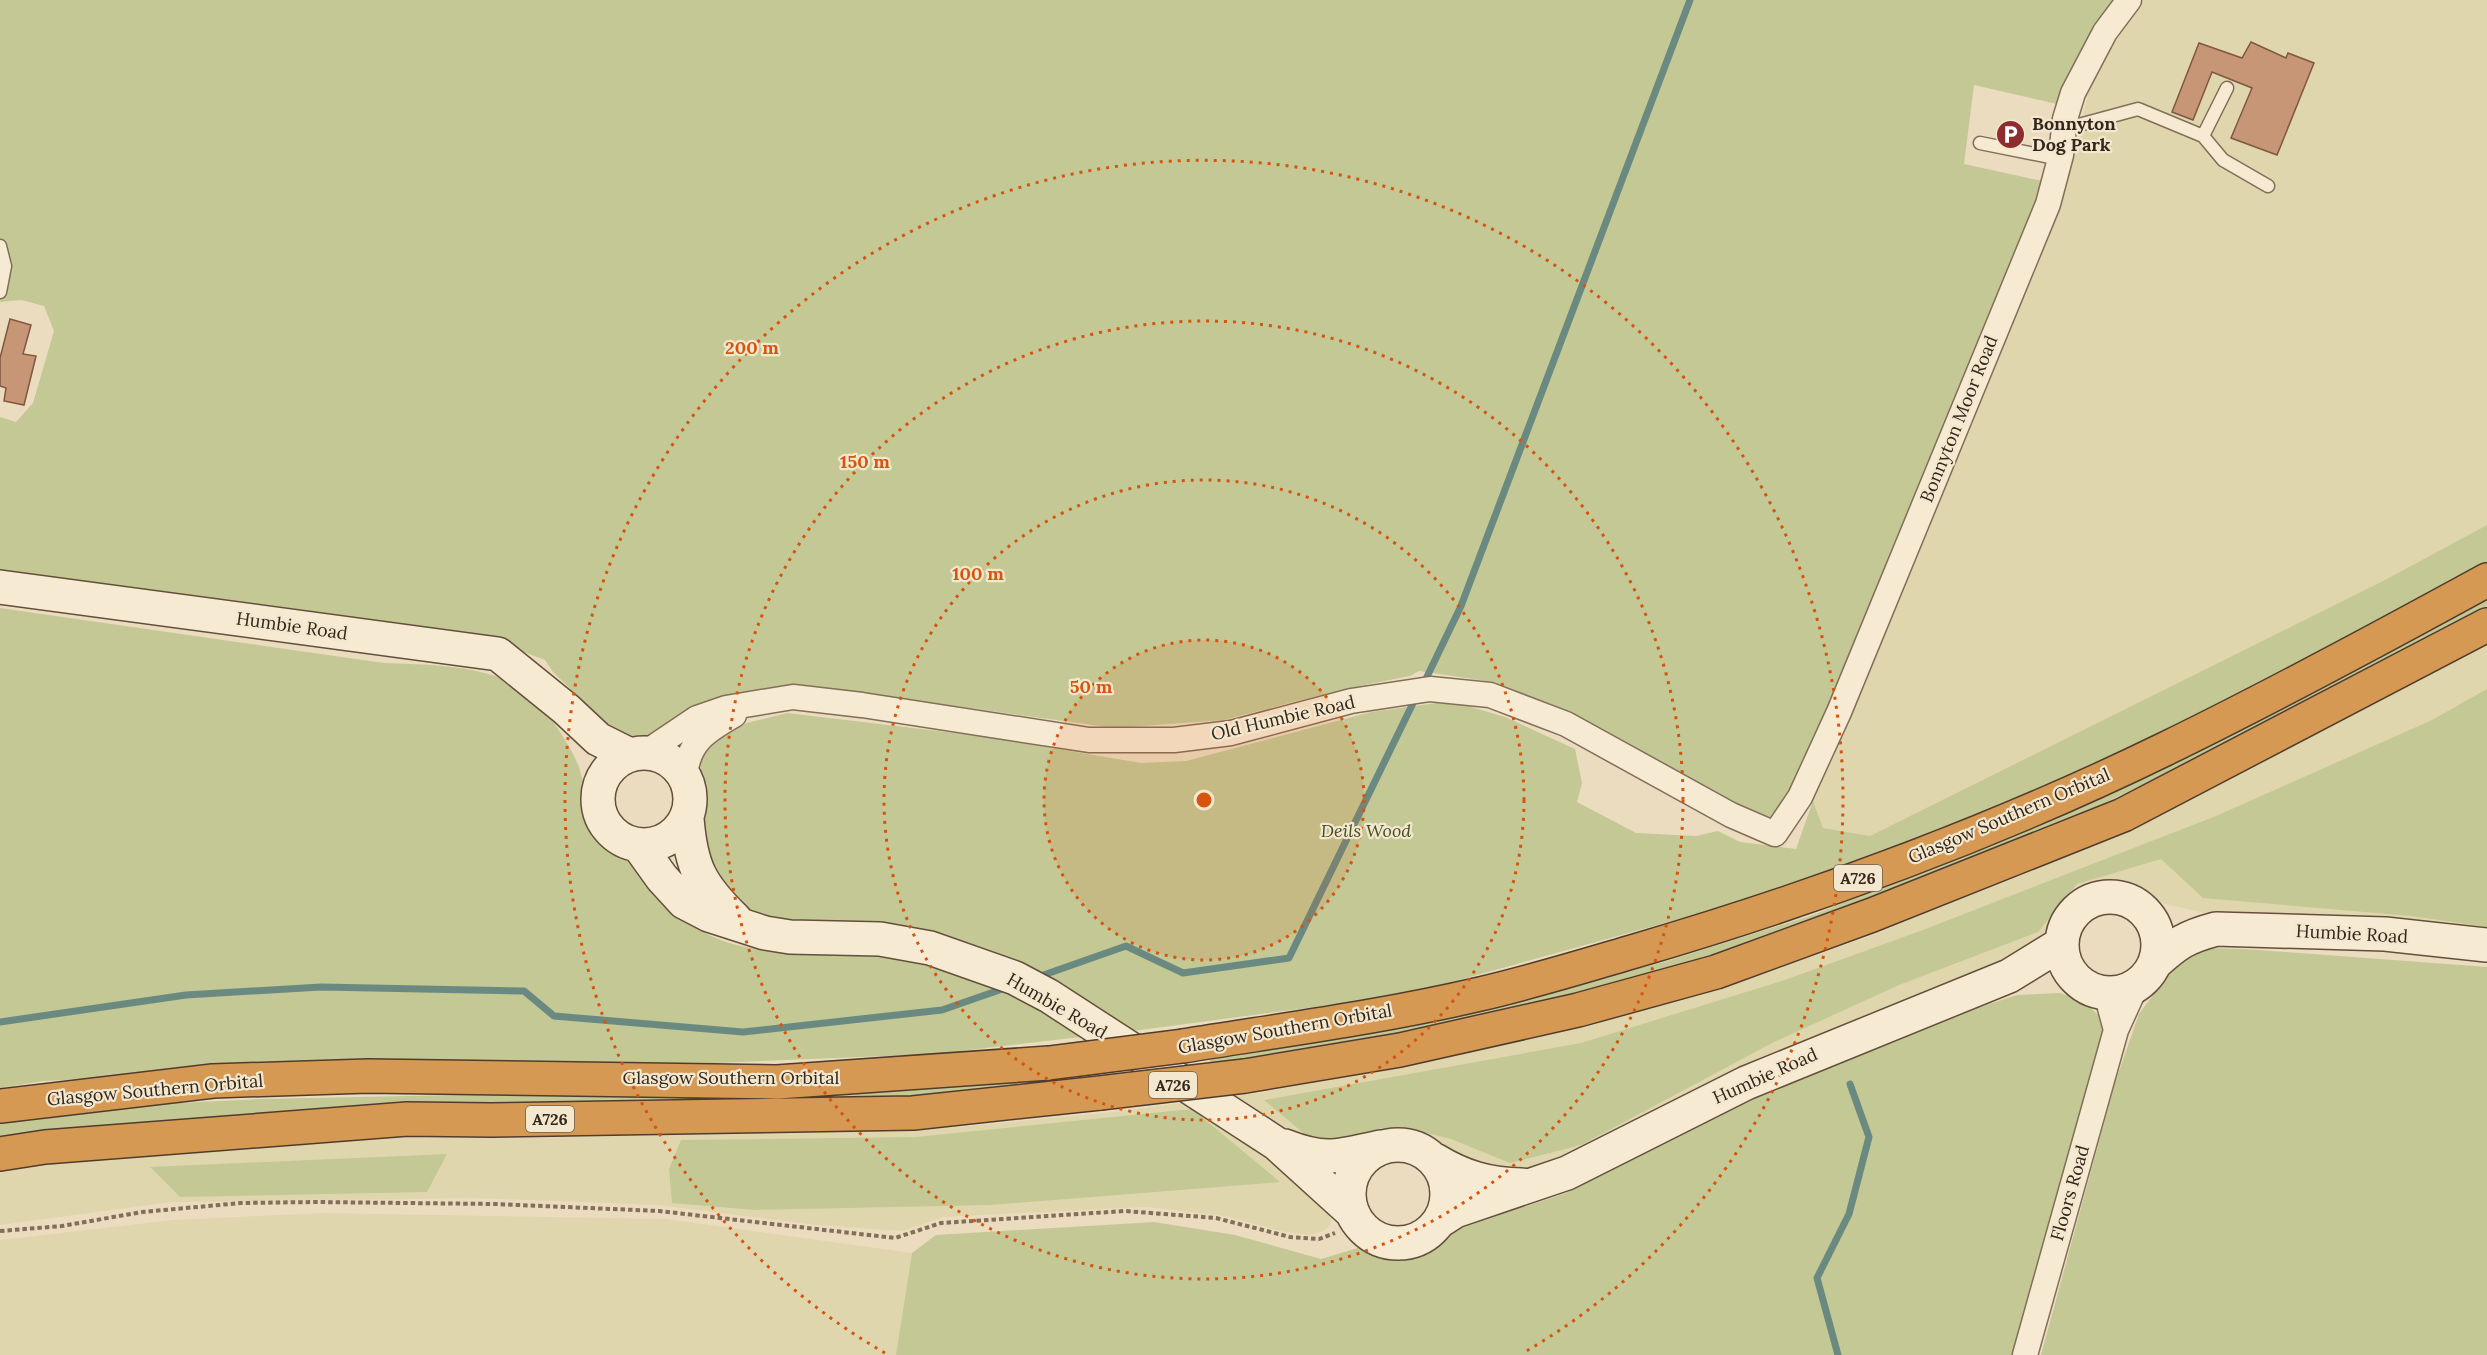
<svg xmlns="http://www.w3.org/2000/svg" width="2487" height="1355" viewBox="0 0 2487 1355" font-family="Lora,serif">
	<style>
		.farmland { fill: #e0d6ad }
		.green { fill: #c3c894 }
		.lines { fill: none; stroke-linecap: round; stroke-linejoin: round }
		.stream { stroke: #6a8a81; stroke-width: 7 }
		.building { fill: #c79677; stroke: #805740; stroke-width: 1.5 }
		.lane-casing { stroke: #826e59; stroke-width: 15 }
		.street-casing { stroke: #826e59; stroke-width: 27 }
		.secondary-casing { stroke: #644f3c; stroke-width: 36 }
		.highway-casing { stroke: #503c2d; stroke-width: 36 }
		.path { stroke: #826e59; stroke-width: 4; stroke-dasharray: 4.5 3; stroke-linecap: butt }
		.lane { stroke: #f6ead2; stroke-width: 12 }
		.street { stroke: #f6ead2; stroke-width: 24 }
		.secondary { stroke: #f6ead2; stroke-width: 33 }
		.highway { stroke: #d69954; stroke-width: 33 }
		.highway-bridge-casing { stroke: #503c2d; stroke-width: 36; stroke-linecap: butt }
		.highway-bridge { stroke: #d69954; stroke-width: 33 }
		.ring { fill: none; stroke: #d6540e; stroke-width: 3; stroke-dasharray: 3 6 }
		.labels { text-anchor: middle; stroke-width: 4.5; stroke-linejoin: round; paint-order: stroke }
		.shield { fill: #f3e7ce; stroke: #6d6051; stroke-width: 1.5 }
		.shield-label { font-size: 16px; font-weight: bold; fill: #33261c }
		.poi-label { font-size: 18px; font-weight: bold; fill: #33261c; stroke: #f3e7ce; text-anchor: start }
		.street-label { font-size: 18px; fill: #33261c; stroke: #f3e7ce }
		.park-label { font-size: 18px; font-style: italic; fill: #454e24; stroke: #f3e7ce }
		.centre { fill: #d6540e; stroke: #f3e7ce; stroke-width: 3 }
		.ring-label { font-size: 18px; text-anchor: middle; font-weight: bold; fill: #d6540e; stroke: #f3e7ce; stroke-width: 4.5; stroke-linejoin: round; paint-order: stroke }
	</style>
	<rect width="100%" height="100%" fill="#ebdcbf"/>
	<!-- farmland -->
	<path class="farmland" d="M2144 0H2487V525L2383 581 1870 837 1823 828 1813 801 2072 166 2092 75Z
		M2487 644V939L2226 918 2165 904 2130 888 2099 883 2076 896 2034 951 1532 1174 1464 1168 1430 1144 1405 1138 1355 1148 1271 1128 1260 1111 1215 1118 1306 1184 1332 1212 1330 1226 1323 1231 1310 1235 1284 1232 1225 1216 1146 1207 944 1217 902 1231 816 1225 658 1205 473 1198 172 1202 0 1225V1169L101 1159 394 1136 534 1138 949 1128 1113 1112 1258 1093 1447 1058 1578 1027 1731 984 1868 937 2105 838 2231 777Z
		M321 1213 667 1219 912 1253 896 1355H0V1240L173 1220Z"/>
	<!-- green -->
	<path class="green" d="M0 0H2117L2086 42 2057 104 1974 85 1964 164 2047 182 1841 697 1788 799 1771 818H1754L1581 720 1493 682 1419 671 1410 676 1344 689 1224 720 1115 728 875 695 762 690 634 744 607 732 583 701 553 672 545 660 508 646 54 577 0 573V417L16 422 33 403 54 331 44 306 21 300 0 302Z
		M2487 525V563L2279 679 1934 840 1751 899 1405 995 1125 1032 1061 986 756 919 710 875 702 818 700 751 735 726 787 713 980 736 1141 763 1186 761 1371 712 1451 701 1505 717 1575 749 1582 783 1577 802 1636 833 1696 836 1718 831 1740 842 1796 849 1813 801 1823 828 1870 836 2383 581Z
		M2487 598V606L2300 709 2034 837 1748 945 1538 1005 1433 1028 1216 1066 1206 1057 1345 1037 1474 1011 1664 962 1813 915 2010 836Z
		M0 608 384 663C434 665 499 664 539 701 545 707 549 716 554 723 563 736 573 752 579 767 585 787 586 809 595 828 603 848 622 849 635 863 655 883 669 910 693 926 750 963 816 948 879 954 952 961 1026 1000 1089 1036L934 1054 665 1065 344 1066 44 1081 0 1088Z
		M2487 689V927L2411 916 2203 898 2161 859 2077 884 2038 932 1899 985 1772 1043 1581 1145 1510 1163 1451 1139 1411 1129 1345 1141 1308 1137 1264 1100 1581 1043 1782 981 1923 930 2216 816 2432 720Z
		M2206 948 2245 949 2487 967V1355H2041L2115 1083 2139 1014 2180 959Z
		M2060 993 2084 1001 2102 1019 2103 1049 2016 1355H896L912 1253 936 1235 1154 1222 1235 1235 1321 1259 1361 1247 1382 1256 1410 1254 1438 1240 1460 1222 1477 1215 1524 1207 1566 1193 1707 1119 1907 1031 2017 995Z
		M1098 1071 1105 1081 933 1098 301 1111 133 1123 0 1141V1119L116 1106 261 1099 556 1093Z
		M1192 1109 1280 1182 990 1205 755 1210 672 1203 669 1169 681 1140 916 1137Z
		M447 1154 427 1192 180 1197 150 1167Z"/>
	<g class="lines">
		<!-- stream -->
		<path class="stream" d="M1423 685 1461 606 1690 0
			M1035 978 1126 946 1183 973 1289 958 1416 697
			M0 1022 186 995 321 987 524 991 554 1016 743 1032 942 1010 1008 987
			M1838 1355 1817 1278 1849 1214 1869 1137 1850 1084"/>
	</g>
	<!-- building -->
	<path class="building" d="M2251 42 2286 58 2288 53 2314 63 2277 155 2231 138 2252 88 2212 72 2193 120 2172 112 2199 43 2242 58Z
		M10 319 31 325 23 354 36 356 24 405 4 401 6 388 0 386V358Z"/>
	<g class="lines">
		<defs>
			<path id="lane" d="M2064 129 2138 109 2203 136 2223 160 2268 186
				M2203 136 2227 88
				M1980 143 2060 159
				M0 246 5 266 0 292"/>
			<path id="street" d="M645 753 697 718 726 708 793 697 862 705 1089 740H1174L1231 733 1351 701 1430 689 1490 695 1566 724 1731 815 1775 834 1800 797 1839 712 2048 204 2061 155 2065 119 2073 93 2105 32 2129 0
				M685 776C688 742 706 731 734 715
				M2106 993 2116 1030
				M2025 1355 2116 1030 2136 986"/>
			<path id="secondary" d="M0 587 498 654 566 709 598 739 630 755
				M598 799a46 46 0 1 1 92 0a46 46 0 1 1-92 0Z
				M687 819C691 867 700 885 735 919
				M639 846 662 878 684 902 709 915 765 933 790 937 880 939 930 948 1015 978 1049 996 1277 1144 1353 1213
				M2062 945a48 48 0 1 1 96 0a48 48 0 1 1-96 0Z
				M2154 964C2177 943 2186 937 2216 929L2385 934 2487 945
				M1349 1194a49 49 0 1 1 98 0a49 49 0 1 1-98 0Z
				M1285 1146C1326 1162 1339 1156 1380 1147
				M1435 1160C1463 1177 1489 1185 1522 1185
				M1441 1220 1455 1211 1567 1173 1746 1083 2009 976 2061 944"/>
			<path id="highway" d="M1183 1046C1282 1030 1382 1017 1480 994 1532 982 1584 966 1635 951 1816 898 1995 832 2165 749 2274 696 2381 638 2487 580
				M1245 1076 1400 1050 1578 1010 1716 972 1872 915 2123 815 2487 625
				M0 1106 213 1081 368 1076 777 1082 1049 1063
				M0 1154 45 1147 407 1119 491 1120 913 1113 1100 1093"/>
		</defs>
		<!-- lane casing -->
		<use href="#lane" class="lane-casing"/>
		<!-- street casing -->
		<use href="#street" class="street-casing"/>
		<!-- secondary casing -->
		<use href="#secondary" class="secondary-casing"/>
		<!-- highway casing -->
		<use href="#highway" class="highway-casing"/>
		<!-- path -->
		<path class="path" d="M0 1231 62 1226 142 1212 241 1203 315 1202 495 1204 659 1211 895 1238 941 1223 1125 1211 1216 1218 1290 1237 1319 1239 1335 1233"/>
		<!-- lane -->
		<use href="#lane" class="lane"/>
		<!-- street -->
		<use href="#street" class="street"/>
		<!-- secondary -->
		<use href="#secondary" class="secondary"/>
		<!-- highway -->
		<use href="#highway" class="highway"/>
		<defs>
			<path id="highway-bridge" d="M1049 1063 1183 1046
				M1100 1093 1245 1076"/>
		</defs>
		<!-- highway-bridge casing -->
		<use href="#highway-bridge" class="highway-bridge-casing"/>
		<!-- highway-bridge -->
		<use href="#highway-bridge" class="highway-bridge"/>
	</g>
	<!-- distance rings -->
	<circle cx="1204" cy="800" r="160" fill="#d6540e" fill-opacity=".12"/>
	<g class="ring">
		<circle cx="1204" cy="800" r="160"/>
		<circle cx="1204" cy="800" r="320"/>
		<circle cx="1204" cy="800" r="479"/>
		<path d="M885 1353A639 639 0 1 1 1523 1353"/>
	</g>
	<!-- icons -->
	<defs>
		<symbol id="parking-disc" viewBox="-11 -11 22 22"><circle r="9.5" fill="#8d2d30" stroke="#f3e7ce"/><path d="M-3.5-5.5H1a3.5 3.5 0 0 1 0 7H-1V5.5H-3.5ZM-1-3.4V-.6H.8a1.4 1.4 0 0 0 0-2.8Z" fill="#fff"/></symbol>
	</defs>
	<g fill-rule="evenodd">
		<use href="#parking-disc" x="1994" y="118" width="33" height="33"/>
	</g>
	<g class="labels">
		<!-- shield labels -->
		<g class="shield">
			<rect x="1834" y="865" width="48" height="26" rx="4.5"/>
			<rect x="1149" y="1072" width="48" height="26" rx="4.5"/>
			<rect x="526" y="1106" width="48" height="26" rx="4.5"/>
		</g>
		<g class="shield-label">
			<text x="1858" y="884">A726</text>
			<text x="1173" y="1091">A726</text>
			<text x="550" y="1125">A726</text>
		</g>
		<!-- poi labels -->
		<g class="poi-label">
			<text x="2032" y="130">Bonnyton<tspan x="2032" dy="21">Dog Park</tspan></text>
		</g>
		<!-- street labels -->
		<g class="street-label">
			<text transform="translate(1959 419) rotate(-68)" y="6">Bonnyton Moor Road</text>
			<text transform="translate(292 626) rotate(8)" y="6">Humbie Road</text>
			<text transform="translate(1283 718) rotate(-13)" y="6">Old Humbie Road</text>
			<text transform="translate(2009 816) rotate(-23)" y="6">Glasgow Southern Orbital</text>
			<text transform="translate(2352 934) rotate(3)" y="6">Humbie Road</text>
			<text transform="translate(1057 1006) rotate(30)" y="6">Humbie Road</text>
			<text transform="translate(1285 1029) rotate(-10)" y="6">Glasgow Southern Orbital</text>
			<text transform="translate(1765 1076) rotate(-24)" y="6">Humbie Road</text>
			<text x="731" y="1084">Glasgow Southern Orbital</text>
			<text transform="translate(155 1090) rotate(-5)" y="6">Glasgow Southern Orbital</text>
			<text transform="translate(2070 1193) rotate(-74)" y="6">Floors Road</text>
		</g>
		<!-- park labels -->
		<g class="park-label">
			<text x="1366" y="837">Deils Wood</text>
		</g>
	</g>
	<circle cx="1204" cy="800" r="9" class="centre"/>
	<g class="ring-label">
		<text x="752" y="354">200 m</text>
		<text x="865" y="468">150 m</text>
		<text x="978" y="580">100 m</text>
		<text x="1091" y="693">50 m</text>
	</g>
</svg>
